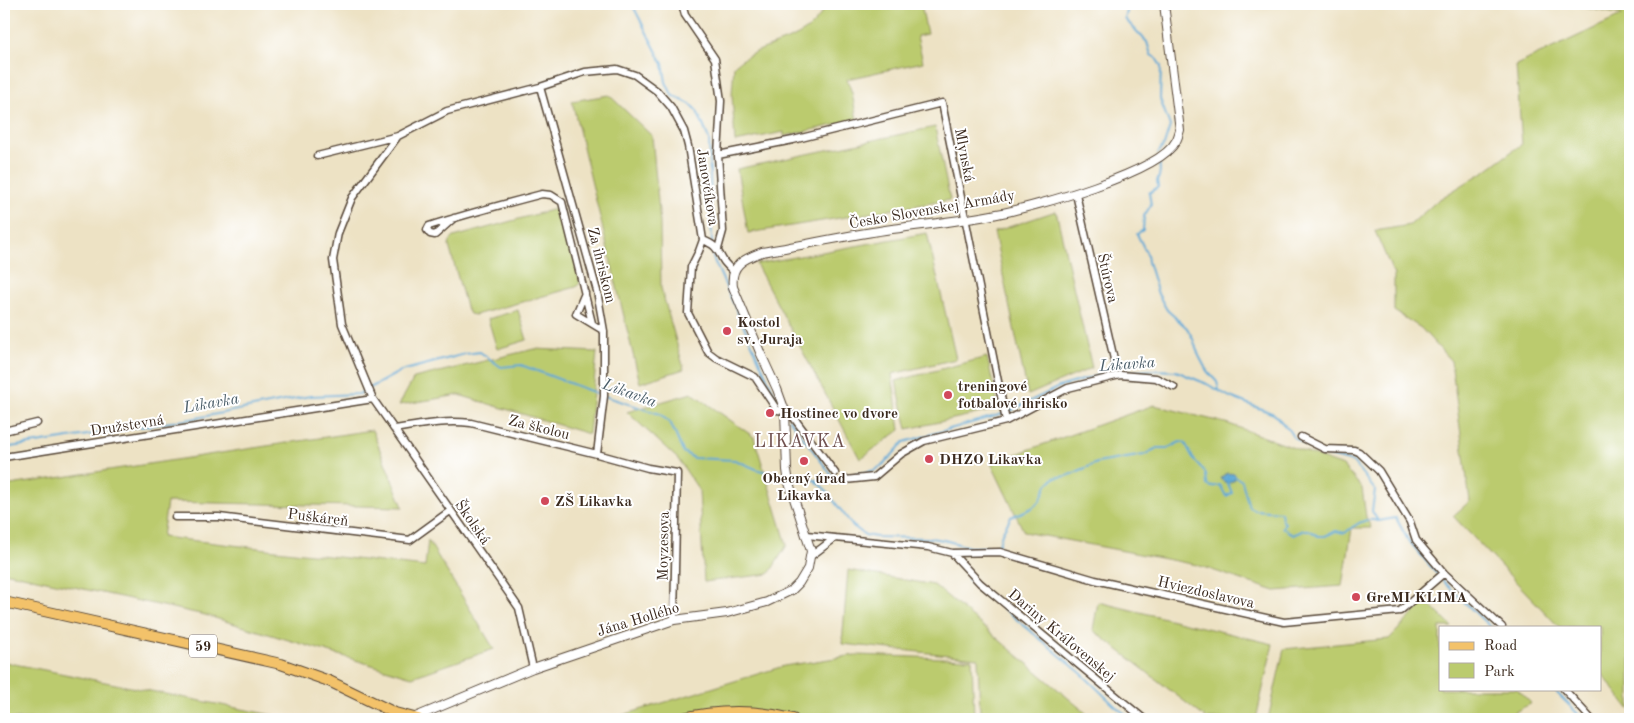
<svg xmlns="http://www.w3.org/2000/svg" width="1634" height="723" viewBox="0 0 1634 723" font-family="'Old Standard TT',serif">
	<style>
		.green { fill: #bbcb6e; stroke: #7b7a46 }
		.water { fill: #5ea8d6; stroke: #4c697a }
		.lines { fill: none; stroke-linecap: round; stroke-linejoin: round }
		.stream { stroke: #5ea8d6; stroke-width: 2 }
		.minor-casing { stroke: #564637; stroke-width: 9 }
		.tertiary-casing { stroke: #564637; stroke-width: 10 }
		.primary-casing { stroke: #564637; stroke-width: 12 }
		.minor { stroke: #fff; stroke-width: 6 }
		.tertiary { stroke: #fff; stroke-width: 8 }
		.primary { stroke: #f3c26a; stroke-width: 10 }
		.poi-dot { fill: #d1495b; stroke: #fff; stroke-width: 2 }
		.labels { text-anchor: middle; stroke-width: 4; stroke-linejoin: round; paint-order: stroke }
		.shield { fill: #fff; stroke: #766a62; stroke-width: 1 }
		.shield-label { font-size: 14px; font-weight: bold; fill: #3b2a1e }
		.street-label { font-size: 15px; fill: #3b2a1e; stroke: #fff }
		.poi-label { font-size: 15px; font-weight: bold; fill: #3b2a1e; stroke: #fff; text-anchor: start }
		.water-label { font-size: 16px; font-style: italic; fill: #495c68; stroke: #fff }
		.quarter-label { font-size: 18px; letter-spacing: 1px; fill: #715250; stroke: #fff }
	</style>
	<rect width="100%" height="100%" fill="#fff"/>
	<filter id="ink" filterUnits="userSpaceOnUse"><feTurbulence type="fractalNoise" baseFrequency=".02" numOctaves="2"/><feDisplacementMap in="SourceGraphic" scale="10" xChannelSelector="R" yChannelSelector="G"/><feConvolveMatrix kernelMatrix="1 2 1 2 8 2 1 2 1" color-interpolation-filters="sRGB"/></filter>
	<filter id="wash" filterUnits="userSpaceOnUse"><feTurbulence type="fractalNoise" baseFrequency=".0096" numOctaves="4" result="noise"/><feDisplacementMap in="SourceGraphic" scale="20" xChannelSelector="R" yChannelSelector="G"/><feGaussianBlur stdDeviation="1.12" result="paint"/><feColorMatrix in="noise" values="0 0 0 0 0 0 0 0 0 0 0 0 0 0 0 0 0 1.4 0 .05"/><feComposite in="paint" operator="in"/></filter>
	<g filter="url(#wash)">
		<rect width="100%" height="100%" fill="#ede2c4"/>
		<!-- green -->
		<path class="green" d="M825 4H921L927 34 917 36 923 62 847 79 852 93 857 120 784 136V132L735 142 732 94 734 66C763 39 812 46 825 4Z
			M1566 4H1630V710L1600 671V627H1559L1453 516 1470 501 1451 361 1421 328 1394 311V275L1375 231 1410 225 1438 200 1485 171 1522 144 1516 65 1623 15Z
			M609 95 652 136 660 223 661 288 684 369 640 383 572 101Z
			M935 127 950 200 748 233 737 169Z
			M555 209 560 210 564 214 580 283 576 287 475 315 470 314 467 310 449 246 450 241 454 237Z
			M1056 211 1092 368 1028 395 994 232Z
			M927 233 956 359 892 374 900 430 860 459 756 264Z
			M518 310 527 340 497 349 488 319Z
			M534 349 597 352 589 434 459 395 399 405 414 378Z
			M987 357 999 409 907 429 896 381Z
			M692 393 754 437 787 545 769 574 704 582 699 490 678 459 627 412Z
			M1154 405 1229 424 1343 466 1362 488 1366 517 1371 528H1352L1343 586 1275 591 1197 565 1024 532 991 463Z
			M372 430 403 507 167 502 162 537 425 567 428 540 494 649 412 677 205 615 4 572V486Z
			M848 570 934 585 1093 719H1052L980 712 978 658 842 644Z
			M1426 601 1452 627H1440V689H1517L1531 703 1503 719H1268L1284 649 1389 639Z
			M1098 602 1273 644 1256 719H1207L1093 630Z
			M855 655 972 659 974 719H610L784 666Z
			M4 662 292 719H4Z"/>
		<!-- water -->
		<path class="water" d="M1227 473 1235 474V479C1229 484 1226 483 1220 479Z"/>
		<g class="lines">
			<!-- stream -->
			<path class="stream" d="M632 4 663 64 666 82 672 95 690 104 697 111 709 139 712 243
				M1131 4 1127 11 1125 19 1147 42 1151 55 1156 58 1161 66 1160 99 1170 126 1164 145 1158 153
				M1159 160C1160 168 1161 175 1157 181L1158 187 1149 193 1151 205 1144 216 1143 230 1137 234 1147 254 1148 262 1158 294 1167 310 1187 328 1193 339 1199 356 1207 371 1217 382 1219 390
				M713 248V258L779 404
				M789 419 830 473 833 479
				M4 448 191 419 310 396 359 394 401 371 465 354 480 352 501 367 521 365 604 396 660 414 671 424 683 452 694 458 735 460 756 469 785 478
				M1234 476 1242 481 1249 507 1255 510 1281 512 1282 520 1285 523 1282 527 1293 535 1304 530H1309L1318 536H1325L1336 531 1345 533C1354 525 1366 516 1377 521
				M790 478 827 481 875 470 884 464 904 442 1006 413 1059 387 1106 373 1154 370 1176 371 1207 384 1230 397 1274 414 1288 429 1293 437 1301 442 1322 454 1353 462 1375 490 1372 511 1378 521 1396 518 1408 540 1438 575
				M816 482 824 488 853 526 865 535 876 537 930 538 944 540 969 547H996L999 544 1002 533 1011 517 1032 508 1040 501 1047 485 1054 478 1067 476 1097 463 1144 455 1157 448H1168L1180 442 1185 443C1188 448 1190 453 1193 458 1202 472 1206 465 1207 485L1211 487 1220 485 1226 496 1232 493 1227 481
				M968 579 1081 673 1115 706 1132 719
				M1441 579 1490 627
				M1553 689 1583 719"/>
		</g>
	</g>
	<g filter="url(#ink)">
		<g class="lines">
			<defs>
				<path id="minor" d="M682 4 685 15 715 59 721 101 718 155
					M540 87 597 291 604 331V396L597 454
					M398 136 352 198 338 233 333 260 342 324 373 399 519 608 533 668
					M317 156 398 136 447 111 540 87 585 72 617 69 635 75 657 91 671 107 684 131 688 146 703 240C717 246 716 248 723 260 725 264 730 268 734 272
					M1076 194 1116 368
					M454 218 435 235 430 234 427 230 429 226C466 214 504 204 542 194L551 195 562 202 592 323
					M703 240 699 251 691 267 688 313 708 352 716 358 755 377 777 410 785 411 791 414 835 473
					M718 249 723 231 718 155 793 140 942 103 1006 421 1068 388 1120 375 1156 378 1174 387
					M585 293 576 314 604 331
					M394 429C420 425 444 420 471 423L597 454 648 468 677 473 674 620
					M4 431 37 423
					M1301 437 1325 449 1354 450 1359 452 1379 471 1410 522 1416 540 1444 573 1502 627
					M4 457 373 399
					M845 480 874 477 901 454 924 441 1006 421
					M175 517H219L410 540 450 511
					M807 535 835 538
					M952 553 980 583 1144 719
					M811 556 835 538 928 547 952 553 1000 552 1095 580 1284 622 1400 611 1444 573
					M1564 689 1591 719"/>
				<path id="tertiary" d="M413 718 533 668 674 620 727 613 767 602 792 590 799 583 808 568 811 551 789 483 787 470 785 411 777 389 760 352 733 287C730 264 744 259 762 252 805 245 848 235 892 229 927 224 962 221 997 214 1033 207 1160 173 1176 141 1178 138 1179 133 1180 130L1164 4"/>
				<path id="primary" d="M4 602 281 664 329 681 395 713 418 719
					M678 719C717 710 754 709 793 719"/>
			</defs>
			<!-- minor casing -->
			<use href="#minor" class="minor-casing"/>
			<!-- tertiary casing -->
			<use href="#tertiary" class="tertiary-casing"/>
			<!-- primary casing -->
			<use href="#primary" class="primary-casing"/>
			<!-- minor -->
			<use href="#minor" class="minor"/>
			<!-- tertiary -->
			<use href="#tertiary" class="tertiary"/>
			<!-- primary -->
			<use href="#primary" class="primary"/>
		</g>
	</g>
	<!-- markers -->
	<g class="poi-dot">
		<circle cx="727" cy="331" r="5"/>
		<circle cx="948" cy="395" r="5"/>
		<circle cx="770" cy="413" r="5"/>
		<circle cx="929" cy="459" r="5"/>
		<circle cx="804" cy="461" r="5"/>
		<circle cx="545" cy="501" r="5"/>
		<circle cx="1356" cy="597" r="5"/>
	</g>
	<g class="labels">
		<!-- shield labels -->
		<rect class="shield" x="189" y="634.5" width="28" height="23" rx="4"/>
		<g class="shield-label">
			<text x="203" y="651">59</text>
		</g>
		<!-- street labels -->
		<g class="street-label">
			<text transform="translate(965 155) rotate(79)" y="5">Mlynská</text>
			<text transform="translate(708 187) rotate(81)" y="5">Janovčíkova</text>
			<text transform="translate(932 209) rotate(-10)" y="5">Česko Slovenskej Armády</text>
			<text transform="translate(602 265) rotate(76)" y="5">Za ihriskom</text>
			<text transform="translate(1108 278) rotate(77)" y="5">Štúrova</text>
			<text transform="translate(127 425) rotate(-9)" y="5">Družstevná</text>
			<text transform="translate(539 427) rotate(14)" y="5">Za školou</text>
			<text transform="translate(318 517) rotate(7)" y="5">Puškáreň</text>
			<text transform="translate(473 522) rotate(55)" y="5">Školská</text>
			<text transform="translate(663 546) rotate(-89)" y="5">Moyzesova</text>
			<text transform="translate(1206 592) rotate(13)" y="5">Hviezdoslavova</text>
			<text transform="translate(638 619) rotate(-17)" y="5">Jána Hollého</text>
			<text transform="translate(1062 635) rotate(40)" y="5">Dariny Kráľovenskej</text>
		</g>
		<!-- poi labels -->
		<g class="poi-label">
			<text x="737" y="327">Kostol<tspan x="737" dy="17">sv. Juraja</tspan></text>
			<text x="958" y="391">treningové<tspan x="958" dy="17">fotbalové ihrisko</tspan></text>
			<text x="780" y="418">Hostinec vo dvore</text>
			<text x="939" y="464">DHZO Likavka</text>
			<text x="804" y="483" text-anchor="middle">Obecný úrad<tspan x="804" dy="17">Likavka</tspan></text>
			<text x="555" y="506">ZŠ Likavka</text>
			<text x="1366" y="602">GreMI KLIMA</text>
		</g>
		<!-- water labels -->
		<g class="water-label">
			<text transform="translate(1127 363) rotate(-4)" y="6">Likavka</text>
			<text transform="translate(630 392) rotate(20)" y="6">Likavka</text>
			<text transform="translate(211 402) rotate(-10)" y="6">Likavka</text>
		</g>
		<!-- quarter labels -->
		<g class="quarter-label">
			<text x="800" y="447">LIKAVKA</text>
		</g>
	</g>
	<!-- margin -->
	<rect width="1634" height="723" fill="none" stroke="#fff" stroke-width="20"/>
	<!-- legend -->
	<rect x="1439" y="626" width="162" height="65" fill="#ffffff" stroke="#b1aaa5"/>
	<rect x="1449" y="642" width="25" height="8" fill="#f3c26a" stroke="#b1aaa5"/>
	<text x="1484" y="650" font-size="15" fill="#3b2a1e">Road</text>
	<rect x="1449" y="663" width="25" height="15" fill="#bbcb6e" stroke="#b1aaa5"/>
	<text x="1484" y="676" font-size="15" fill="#3b2a1e">Park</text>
</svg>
